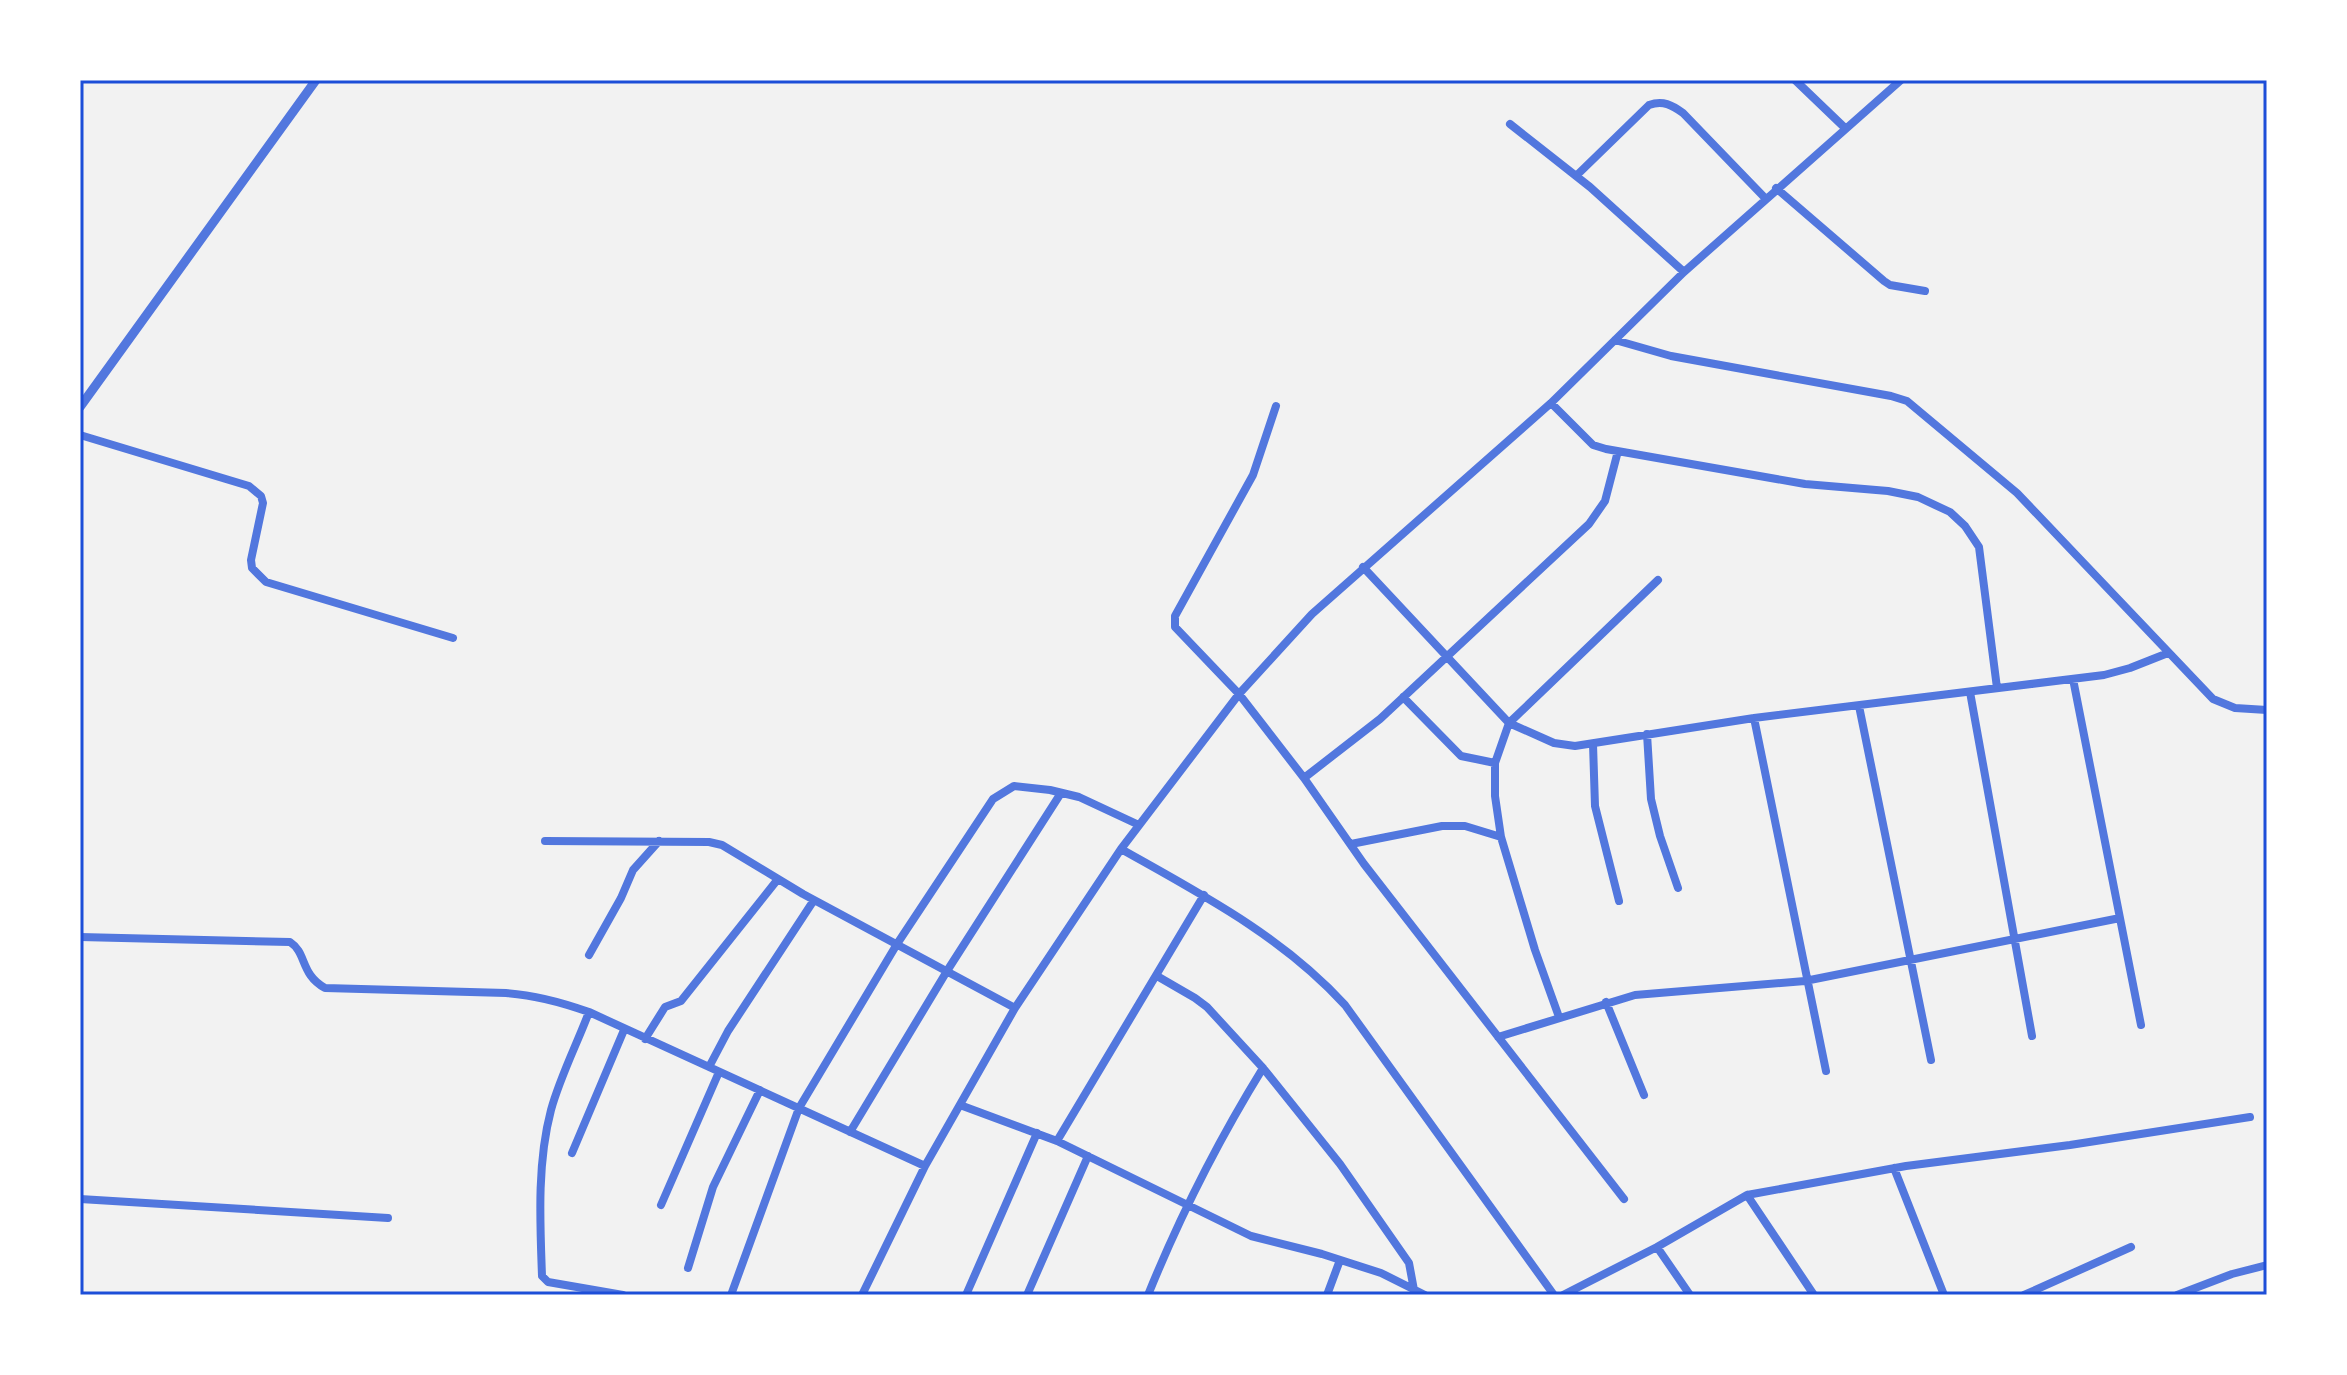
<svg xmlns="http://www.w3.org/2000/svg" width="2347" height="1375" viewBox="0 0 2347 1375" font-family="Spectral,serif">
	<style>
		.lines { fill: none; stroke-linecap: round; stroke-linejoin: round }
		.minor { stroke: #5277de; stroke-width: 8 }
		.tertiary { stroke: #5277de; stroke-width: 9 }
		.neatline { fill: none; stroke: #1d4ed8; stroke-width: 3 }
	</style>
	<rect width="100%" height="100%" fill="#f2f2f2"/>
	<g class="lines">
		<!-- minor -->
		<path class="minor" d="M1795 80 1845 128
			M1510 124 1590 187 1684 272
			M1576 176 1649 105C1663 100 1672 105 1683 113L1765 198
			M1776 188 1884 281 1890 285 1925 291
			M1615 340 1671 356 1891 396 1907 401 2017 493 2213 699 2235 708 2267 710
			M1551 403 1593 445 1606 449 1805 484 1888 491 1918 497 1950 512 1965 526 1979 547 1997 688
			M1276 406 1253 475 1175 616V627L1239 694 1304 778 1364 864 1624 1199
			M80 435 249 486 261 496 263 503 251 560 252 568 266 582 453 638
			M1363 567 1509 723 1554 743 1575 746 1754 718 2104 675 2130 668 2168 653
			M2073 679 2141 1025
			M1970 692 2032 1036
			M1403 697 1461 756 1495 763
			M1859 706 1931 1060
			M1754 718 1826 1071
			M1647 734 1651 799 1660 836 1678 888
			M1593 744 1595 806 1619 901
			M1304 778 1380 719 1589 524 1605 501 1618 451
			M545 841 709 842 722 845 803 894 1015 1008
			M1351 844 1442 826H1465L1501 837
			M1121 849C1201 894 1282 936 1345 1005L1554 1295
			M80 937 290 942C307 953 300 974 325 988L506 993C536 995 561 1002 589 1012L925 1166
			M589 955 621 898 633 870 659 841
			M1157 976 1195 998 1207 1007 1263 1068 1340 1164 1409 1263 1414 1290
			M1606 1002 1644 1095
			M589 1012C577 1044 560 1077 551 1110 537 1163 540 1221 542 1276L548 1282 623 1295
			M1559 1017 1535 950 1501 837 1495 796V763L1509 723 1658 580
			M1498 1037 1635 995 1805 981 2120 918
			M645 1039 665 1007 681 1001 778 879
			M709 1067 728 1031 814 900
			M960 1105 1057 1141 1251 1236 1322 1254 1381 1273 1425 1295
			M850 1132 947 971 1061 793
			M1057 1141 1204 895
			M572 1153 624 1030
			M1894 1168 1944 1295
			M1747 1195 1814 1295
			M80 1199 388 1218
			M661 1205 719 1072
			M1657 1247 1690 1295
			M688 1268 713 1187 760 1090
			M731 1295 799 1108 897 944 993 799 1014 786 1050 790 1079 797 1139 825
			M862 1295 925 1166 1015 1008 1121 849 1239 694 1312 614 1551 403 1684 272 1901 80
			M966 1295 1037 1133
			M1027 1295 1088 1156
			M1148 1295C1180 1216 1218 1141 1263 1068
			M1327 1295 1340 1260
			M1563 1295 1657 1247 1747 1195 1906 1166 2070 1145 2250 1117
			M2024 1295 2131 1247
			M2177 1295 2232 1274 2267 1265"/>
		<!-- tertiary -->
		<path class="tertiary" d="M80 407 316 80"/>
	</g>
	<!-- border -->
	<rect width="2347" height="1375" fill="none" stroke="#ffffff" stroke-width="164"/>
	<rect x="82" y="82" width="2183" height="1211" class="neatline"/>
</svg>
